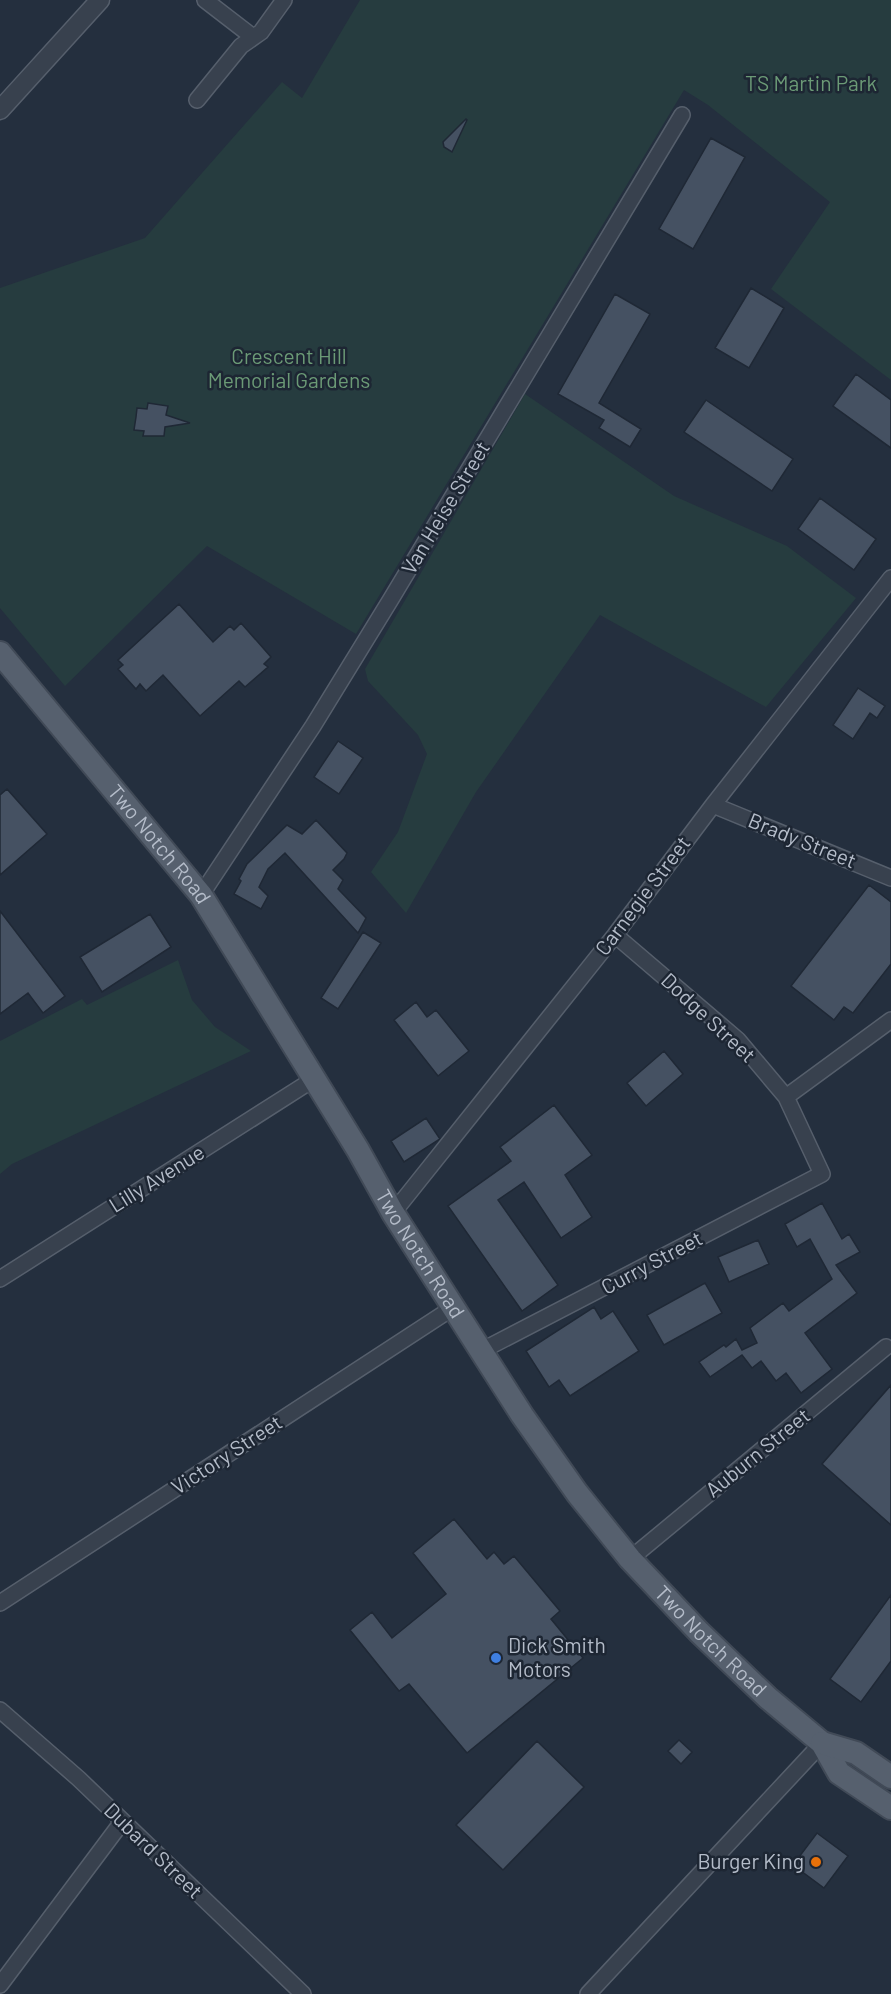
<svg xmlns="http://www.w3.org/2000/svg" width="891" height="1994" viewBox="0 0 891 1994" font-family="Barlow,sans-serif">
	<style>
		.green { fill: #263c3f }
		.building { fill: #455162; stroke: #1f2835; stroke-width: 1.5 }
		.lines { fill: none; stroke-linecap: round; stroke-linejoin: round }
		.minor-casing { stroke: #565f6c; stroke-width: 18 }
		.tertiary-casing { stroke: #565f6c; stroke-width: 21 }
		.primary-casing { stroke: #414a57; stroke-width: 26 }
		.minor { stroke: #38414e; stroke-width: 15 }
		.tertiary { stroke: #38414e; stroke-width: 18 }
		.primary { stroke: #56606e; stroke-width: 22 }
		.shop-dot { fill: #3f7fe0; stroke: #1d2633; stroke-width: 2 }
		.food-dot { fill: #e8710a; stroke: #1d2633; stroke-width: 2 }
		.labels { text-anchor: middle; stroke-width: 5; stroke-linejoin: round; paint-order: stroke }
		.park-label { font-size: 21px; fill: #6b9a76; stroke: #1d2633 }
		.street-label { font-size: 21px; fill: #b4bcc9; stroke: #1d2633 }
		.poi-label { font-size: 21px; fill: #b4bcc9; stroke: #1d2633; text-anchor: start }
	</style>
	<rect width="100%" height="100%" fill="#242f3e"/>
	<!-- green -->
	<path class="green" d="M360 0H891V380L771 289 830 202 708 105 684 90 356 634 207 546 65 686 0 608V288L145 238 282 82 302 98Z
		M525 394 674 496 787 546 856 598 766 707 600 615 476 792 406 913 371 872 398 832 427 754 418 735 368 681 365 669Z
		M178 960 192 1000 215 1027 251 1051 12 1164 0 1174V1041L82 999 87 1005Z"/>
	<!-- building -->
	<path class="building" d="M466 119 467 120 452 152 444 147 443 142Z
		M711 138 745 157 693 249 659 229Z
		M751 288 784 308 749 368 715 348Z
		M615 294 650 314 599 403 641 429 630 447 599 428 604 420 558 394Z
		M856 374 891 400V448L833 406Z
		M706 400 793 459 772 491 684 432Z
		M148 403 168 406 166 415 190 423 165 427 164 436H143L144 431 134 430 136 417 137 408 147 409Z
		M820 498 876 539 854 570 798 529Z
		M179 604 213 642 230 626 234 630 241 623 271 657 264 664 268 667 245 687 239 681 200 716 163 675 146 691 140 684 136 689 118 669 123 665 118 660Z
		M858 688 885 706 877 718 870 713 853 739 833 725Z
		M338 741 363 758 339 794 314 777Z
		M7 789 47 834 0 875V795Z
		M316 820 347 853 344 859 333 870 343 880 338 889 366 918 358 933 285 853 268 869 259 887 268 896 261 909 234 894 241 881 239 879 247 864 287 825 302 834Z
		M869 885 891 902V964L853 1013 844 1007 834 1020 791 986Z
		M0 911 65 996 43 1013 28 993 0 1014Z
		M150 914 171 947 102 992 80 957Z
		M363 932 381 943 338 1009 321 998Z
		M416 1002 427 1017 436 1010 469 1051 438 1076 394 1020Z
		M664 1051 683 1074 646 1106 627 1083Z
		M554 1105 592 1155 565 1175 592 1217 561 1238 524 1182 498 1200 558 1285 522 1311 448 1206 511 1161 500 1147Z
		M426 1118 440 1139 404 1162 391 1141Z
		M822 1203 842 1239 849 1234 860 1252 836 1265 857 1293 805 1333 832 1369 801 1393 786 1373 776 1381 761 1361 752 1368 742 1355 710 1377 699 1362 724 1345 726 1347 736 1339 742 1350 757 1343 750 1328 783 1303 789 1311 832 1279 810 1239 797 1247 785 1224Z
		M758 1240 769 1264 729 1282 718 1257Z
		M705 1283 722 1313 664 1345 647 1315Z
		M594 1307 601 1319 613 1311 639 1351 570 1396 559 1380 549 1387 526 1351Z
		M891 1385V1525L822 1464Z
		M454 1519 487 1559 494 1552 504 1564 514 1556 560 1611 551 1619 583 1658 467 1753 409 1684 399 1691 350 1630 372 1612 392 1638 446 1594 413 1553Z
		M891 1595V1661L861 1702 830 1679Z
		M679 1740 692 1752 681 1764 668 1751Z
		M537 1741 584 1787 503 1870 456 1825Z
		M817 1833 848 1856 824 1888 793 1865Z"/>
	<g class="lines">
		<defs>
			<path id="minor" d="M205 0 253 37
				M197 100 241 46 261 32 284 0
				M713 805 891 878
				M201 895 313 726 391 599 682 115
				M786 1097 891 1020
				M393 1213 615 935 713 805 891 578
				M0 1279 314 1079
				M481 1351 822 1174 786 1097 738 1040 615 935
				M630 1559 886 1347
				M0 1603 454 1307
				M0 1710 79 1779 303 1994
				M0 1985 122 1822
				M588 1994 822 1743"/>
			<path id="tertiary" d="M0 110 100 0"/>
			<g id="primary">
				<path id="s1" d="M0 653 201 895 358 1150 393 1213 522 1415 577 1493 630 1559 699 1632 768 1698 822 1743 839 1773 891 1808"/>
				<path d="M822 1743 856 1753 891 1777"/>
			</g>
		</defs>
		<!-- minor casing -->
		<use href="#minor" class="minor-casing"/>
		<!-- tertiary casing -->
		<use href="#tertiary" class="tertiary-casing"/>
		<!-- primary casing -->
		<use href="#primary" class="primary-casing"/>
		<!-- minor -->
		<use href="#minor" class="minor"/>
		<!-- tertiary -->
		<use href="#tertiary" class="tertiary"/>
		<!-- primary -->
		<use href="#primary" class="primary"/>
	</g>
	<!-- markers -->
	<circle class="shop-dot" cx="496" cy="1658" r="6"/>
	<circle class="food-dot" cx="816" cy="1862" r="6"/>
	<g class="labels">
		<!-- park labels -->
		<g class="park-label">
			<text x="811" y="91">TS Martin Park</text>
			<text x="289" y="364">Crescent Hill<tspan x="289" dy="24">Memorial Gardens</tspan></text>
		</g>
		<!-- street labels -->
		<g class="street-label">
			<text transform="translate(446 508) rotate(-59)" y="7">Van Heise Street</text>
			<text transform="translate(802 841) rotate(22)" y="7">Brady Street</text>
			<text dy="7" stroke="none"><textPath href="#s1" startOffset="249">Two Notch Road</textPath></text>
			<text transform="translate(643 896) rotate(-53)" y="7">Carnegie Street</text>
			<text transform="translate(708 1018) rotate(43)" y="7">Dodge Street</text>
			<text transform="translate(157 1179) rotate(-32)" y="7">Lilly Avenue</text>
			<text dy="7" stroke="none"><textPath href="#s1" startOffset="735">Two Notch Road</textPath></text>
			<text transform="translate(652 1263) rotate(-28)" y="7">Curry Street</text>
			<text transform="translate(758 1453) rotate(-39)" y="7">Auburn Street</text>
			<text transform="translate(227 1455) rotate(-33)" y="7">Victory Street</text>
			<text dy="7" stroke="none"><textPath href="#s1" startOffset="1221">Two Notch Road</textPath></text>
			<text transform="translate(153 1851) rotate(44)" y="7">Dubard Street</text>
		</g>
		<!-- poi labels -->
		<g class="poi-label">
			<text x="508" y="1653">Dick Smith<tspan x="508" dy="24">Motors</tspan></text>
			<text x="804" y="1869" text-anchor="end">Burger King</text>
		</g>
	</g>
</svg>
